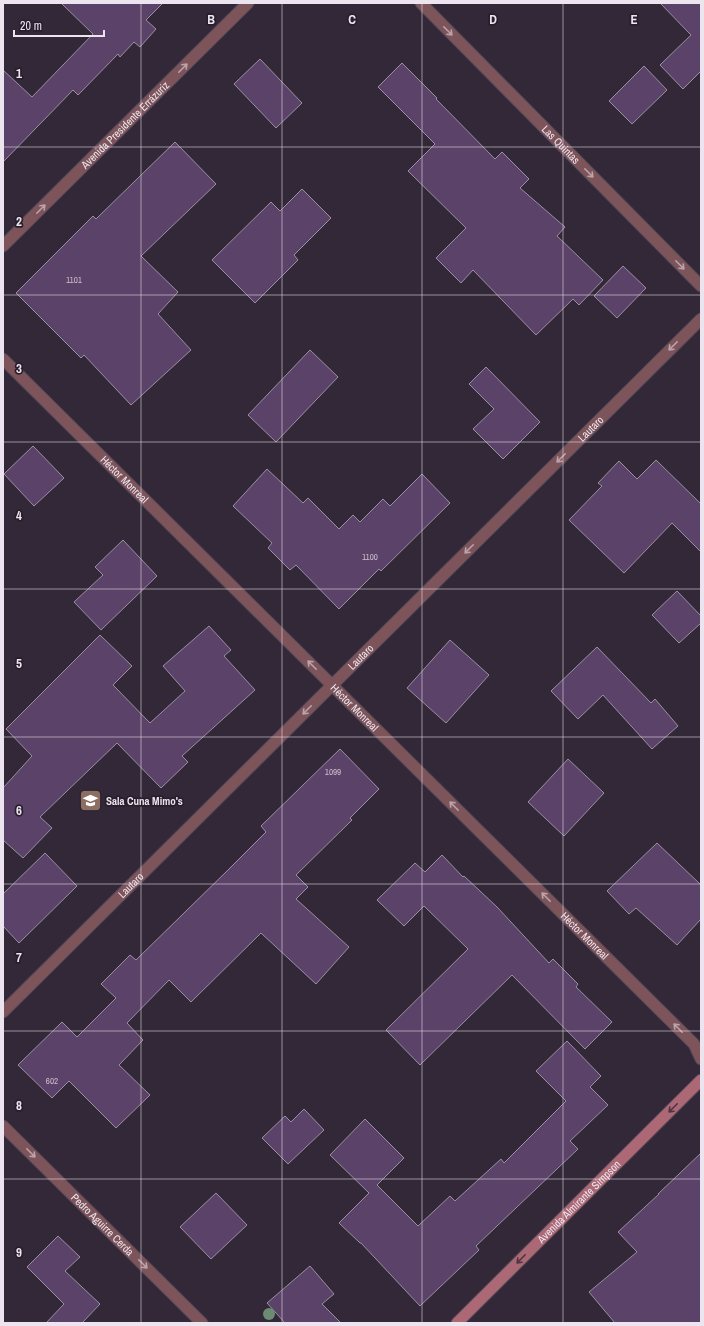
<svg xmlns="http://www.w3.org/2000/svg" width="704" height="1326" viewBox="0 0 704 1326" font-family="'Archivo Narrow',sans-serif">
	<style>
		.building { fill: #5b4268; stroke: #9b8fa1 }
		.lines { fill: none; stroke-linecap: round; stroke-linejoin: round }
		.minor-casing { stroke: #504654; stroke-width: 13 }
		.tertiary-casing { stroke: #504654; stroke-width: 13 }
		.secondary-casing { stroke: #504654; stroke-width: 13 }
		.minor { stroke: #7e545b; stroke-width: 11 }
		.tertiary { stroke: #7e545b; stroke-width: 11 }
		.secondary { stroke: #ac6875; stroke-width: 11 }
		.tree { fill: #6d8a72 }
		.oneway { stroke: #baa4ac }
		.oneway2 { stroke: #503442 }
		.grid { fill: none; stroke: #ece5ef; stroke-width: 1; stroke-opacity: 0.55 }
		.labels { text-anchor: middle; stroke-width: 3.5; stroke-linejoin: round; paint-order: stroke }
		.number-label { font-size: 9px; fill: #c8bccd }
		.street-label { font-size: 11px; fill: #ece5ef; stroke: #281e2c }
		.poi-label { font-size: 11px; font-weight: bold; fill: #ece5ef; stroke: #281e2c; text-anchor: start }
		.grid-label { font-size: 13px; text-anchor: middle; font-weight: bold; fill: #ece5ef; stroke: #281e2c; stroke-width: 3.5; stroke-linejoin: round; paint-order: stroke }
	</style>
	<rect width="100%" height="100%" fill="#322837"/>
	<!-- building -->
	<path class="building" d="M61 3H163L146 20 156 29 140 47 134 42 120 57 118 54 78 95 73 90 3 162V70L32 97 93 34Z
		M660 3H701V71L683 89 660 65 691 35Z
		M260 59 302 103 276 128 234 84Z
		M402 63 437 98 436 99 495 159 502 152 529 179 520 188 565 227 557 236 603 280 579 305 573 299 536 335 473 270 461 283 436 258 466 228 408 171 435 144 378 87Z
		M644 66 667 90 632 124 609 101Z
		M175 142 216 184 141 256 178 292 158 314 191 350 131 405 84 355 81 358 16 293 93 216 96 219Z
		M302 189 331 218 294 255 298 260 255 303 212 260 271 202 280 211Z
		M623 266 646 288 617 318 594 296Z
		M310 350 338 377 276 442 248 415Z
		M486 367 540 422 503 459 473 429 494 409 469 384Z
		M33 446 64 478 34 506 4 474Z
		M656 460 701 504V552L672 523 624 573 569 520 602 486 598 483 619 461 637 479Z
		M267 469 303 503 308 498 339 529 353 515 360 522 383 499 390 506 422 474 450 503 381 571 379 569 339 609 296 565 290 570 268 548 272 543 233 506Z
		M123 540 157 576 101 630 74 602 103 575 95 567Z
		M677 591 701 616V623L679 643 652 615Z
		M209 626 231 650 224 656 255 690 182 756 188 762 161 788 117 743 40 817 52 828 23 858 3 840V788L32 756 6 729 100 635 132 666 113 685 150 723 185 691 163 666Z
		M450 640 489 675 446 723 407 688Z
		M597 647 651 703 655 699 678 726 652 749 603 695 578 719 551 691Z
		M340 749 379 789 350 818 352 820 296 875 308 887 296 899 349 947 316 984 261 933 191 1002 169 980 127 1023 143 1040 119 1065 150 1095 116 1128 69 1081 52 1098 18 1065 62 1022 77 1037 116 998 101 984 130 955 136 960 228 870 266 832 261 826Z
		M568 759 604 793 564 836 528 802Z
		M657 843 701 885V919L677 945 636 908 629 914 607 891Z
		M45 853 77 886 19 943 3 926V894Z
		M442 855 463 877 464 876 497 907 549 963 553 959 578 984 576 987 612 1022 585 1049 512 975 420 1065 386 1030 468 949 424 906 404 926 377 900 415 863 425 872Z
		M567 1041 601 1076 590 1087 608 1105 570 1141 578 1149 476 1246 479 1250 420 1306 361 1243H360L339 1223 369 1193 330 1155 365 1119 404 1158 377 1185 418 1226 450 1196 455 1201 501 1159 504 1163 566 1101 536 1071Z
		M304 1109 324 1130 288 1164 262 1138 285 1116 291 1122Z
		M701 1153V1323H615L589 1292 637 1252 618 1232 659 1194H658Z
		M216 1193 247 1225 211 1259 180 1227Z
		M58 1236 80 1257 65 1271 100 1304 82 1323H46L64 1304 27 1267Z
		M310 1266 334 1294 322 1304 341 1323H285L267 1303Z"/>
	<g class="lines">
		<defs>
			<g id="minor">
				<path id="s1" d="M421 3 701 286"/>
				<path id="s2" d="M3 359 694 1044 701 1059"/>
				<path id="s3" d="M3 1012 701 319"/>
				<path id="s4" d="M3 1126 202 1323"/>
			</g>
			<g id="tertiary">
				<path id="s5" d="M3 246 248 3"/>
			</g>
			<g id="secondary">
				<path id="s6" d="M457 1323 701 1080"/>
			</g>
		</defs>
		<!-- minor casing -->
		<use href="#minor" class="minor-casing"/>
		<!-- tertiary casing -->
		<use href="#tertiary" class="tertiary-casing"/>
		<!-- secondary casing -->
		<use href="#secondary" class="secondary-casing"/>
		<!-- minor -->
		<use href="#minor" class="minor"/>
		<!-- tertiary -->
		<use href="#tertiary" class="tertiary"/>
		<!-- secondary -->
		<use href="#secondary" class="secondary"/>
	</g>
	<!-- trees -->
	<circle class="tree" cx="269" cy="1314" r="6"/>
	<!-- one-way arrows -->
	<defs><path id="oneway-shaft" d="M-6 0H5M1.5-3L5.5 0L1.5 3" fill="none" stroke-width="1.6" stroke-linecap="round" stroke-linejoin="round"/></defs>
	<g class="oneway">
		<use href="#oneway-shaft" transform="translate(448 31) rotate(45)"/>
		<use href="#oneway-shaft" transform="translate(183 68) rotate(-45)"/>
		<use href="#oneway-shaft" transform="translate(589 173) rotate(45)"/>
		<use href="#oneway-shaft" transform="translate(41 209) rotate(-45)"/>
		<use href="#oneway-shaft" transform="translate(680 265) rotate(45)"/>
		<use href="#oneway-shaft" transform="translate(673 346) rotate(135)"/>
		<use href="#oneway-shaft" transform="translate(561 458) rotate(135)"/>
		<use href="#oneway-shaft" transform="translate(469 549) rotate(135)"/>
		<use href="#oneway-shaft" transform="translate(312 665) rotate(-135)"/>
		<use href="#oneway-shaft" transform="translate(307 710) rotate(135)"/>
		<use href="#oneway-shaft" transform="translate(454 806) rotate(-135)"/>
		<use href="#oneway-shaft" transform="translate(546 897) rotate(-135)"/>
		<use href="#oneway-shaft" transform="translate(678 1028) rotate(-135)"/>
		<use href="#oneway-shaft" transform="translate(31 1153) rotate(45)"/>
		<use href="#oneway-shaft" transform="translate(143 1264) rotate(45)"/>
	</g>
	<g class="oneway2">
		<use href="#oneway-shaft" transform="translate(673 1108) rotate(135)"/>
		<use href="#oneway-shaft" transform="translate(521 1259) rotate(135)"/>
	</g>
	<!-- grid -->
	<path class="grid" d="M141 3V1323M282 3V1323M422 3V1323M563 3V1323M3 147H701M3 295H701M3 442H701M3 589H701M3 737H701M3 884H701M3 1031H701M3 1179H701"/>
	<!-- icons -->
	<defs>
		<symbol id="school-square" viewBox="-11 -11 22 22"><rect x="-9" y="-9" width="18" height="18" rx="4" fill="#8d6e63" stroke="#281e2c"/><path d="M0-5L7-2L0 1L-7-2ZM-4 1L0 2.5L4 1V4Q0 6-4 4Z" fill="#fff"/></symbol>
	</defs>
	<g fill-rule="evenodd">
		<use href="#school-square" x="78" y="788" width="25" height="25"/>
	</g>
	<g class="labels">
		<!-- number labels -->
		<g class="number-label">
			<text x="74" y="283">1101</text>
			<text x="370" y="560">1100</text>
			<text x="333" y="775">1099</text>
			<text x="52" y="1084">602</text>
		</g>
		<!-- street labels -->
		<g class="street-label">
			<text dy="4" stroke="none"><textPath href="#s5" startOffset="172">Avenida Presidente Errázuriz</textPath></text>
			<text dy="4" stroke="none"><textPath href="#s1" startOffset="199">Las Quintas</textPath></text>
			<text dy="4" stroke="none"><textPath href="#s3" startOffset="828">Lautaro</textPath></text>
			<text dy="4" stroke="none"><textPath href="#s2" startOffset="171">Héctor Monreal</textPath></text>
			<text dy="4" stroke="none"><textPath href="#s3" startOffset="504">Lautaro</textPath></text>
			<text dy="4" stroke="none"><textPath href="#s2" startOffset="495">Héctor Monreal</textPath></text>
			<text dy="4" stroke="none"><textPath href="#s3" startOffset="180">Lautaro</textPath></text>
			<text dy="4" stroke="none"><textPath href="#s2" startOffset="819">Héctor Monreal</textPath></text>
			<text dy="4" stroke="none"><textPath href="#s6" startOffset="172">Avenida Almirante Simpson</textPath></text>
			<text dy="4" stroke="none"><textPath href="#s4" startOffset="140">Pedro Aguirre Cerda</textPath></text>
		</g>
		<!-- poi labels -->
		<g class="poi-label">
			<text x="106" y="805">Sala Cuna Mimo's</text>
		</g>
	</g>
	<g class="grid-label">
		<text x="211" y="24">B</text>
		<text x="352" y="24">C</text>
		<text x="493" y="24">D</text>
		<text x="634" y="24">E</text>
		<text x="19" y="78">1</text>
		<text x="19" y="226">2</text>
		<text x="19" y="373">3</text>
		<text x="19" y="520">4</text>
		<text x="19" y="668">5</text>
		<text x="19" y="815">6</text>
		<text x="19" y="962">7</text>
		<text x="19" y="1110">8</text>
		<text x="19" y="1257">9</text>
	</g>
	<!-- border -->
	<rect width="704" height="1326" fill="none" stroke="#ece5ef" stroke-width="8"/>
	<!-- scale -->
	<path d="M14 30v6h90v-6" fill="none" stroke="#ece5ef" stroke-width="2"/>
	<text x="20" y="30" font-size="12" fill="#ece5ef" stroke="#281e2c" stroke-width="3" paint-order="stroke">20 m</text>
</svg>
